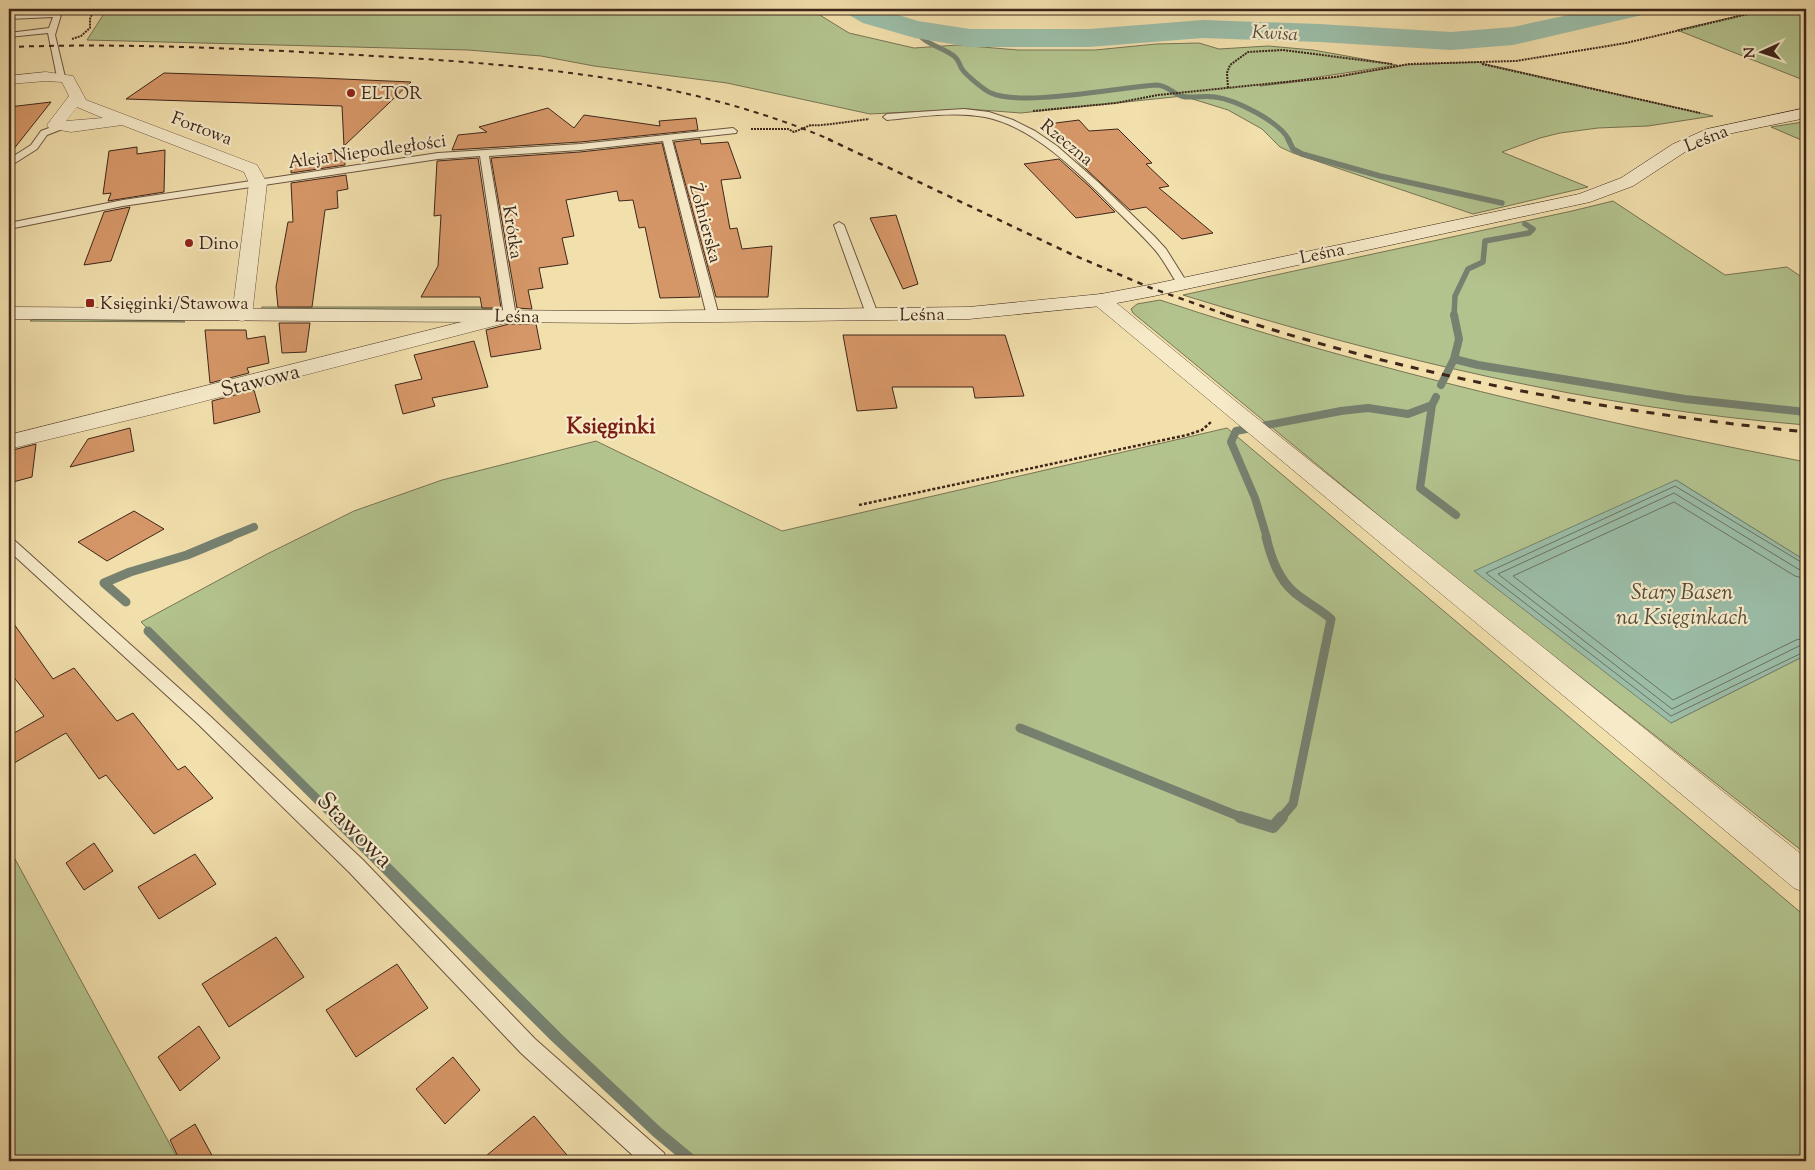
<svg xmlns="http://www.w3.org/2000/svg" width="1815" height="1170" viewBox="0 0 1815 1170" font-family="'Sorts Mill Goudy',serif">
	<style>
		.green { fill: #b3c38e; stroke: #787454 }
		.water { fill: #9bbda8; stroke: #768170 }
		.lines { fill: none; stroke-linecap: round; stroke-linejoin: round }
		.shore { stroke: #6c7262; stroke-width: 1 }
		.stream-far4 { stroke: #768170; stroke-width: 5 }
		.stream-far3 { stroke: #768170; stroke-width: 5.5 }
		.stream-far2 { stroke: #768170; stroke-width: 8 }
		.stream-far1 { stroke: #768170; stroke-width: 9 }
		.stream { stroke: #768170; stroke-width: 12 }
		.river { fill: #9bbda8; fill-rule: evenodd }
		.building { fill: #d69768; stroke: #3e261b }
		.lane-casing { stroke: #6b543f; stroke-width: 2 }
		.street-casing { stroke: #6b543f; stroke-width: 1 }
		.secondary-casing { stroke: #3e261b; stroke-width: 1 }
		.path-far1 { stroke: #3e261b; stroke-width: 2; stroke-dasharray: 2 1; stroke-linecap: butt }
		.path { stroke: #3e261b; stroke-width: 2.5; stroke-dasharray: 3 2; stroke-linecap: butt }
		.lane { fill: #f6eac9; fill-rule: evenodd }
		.street { fill: #f6eac9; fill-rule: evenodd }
		.secondary { fill: #f6eac9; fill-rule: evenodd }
		.rail-far2 { stroke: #3e261b; stroke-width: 2; stroke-dasharray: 5 5; stroke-linecap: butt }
		.rail-far1 { stroke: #3e261b; stroke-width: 2.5; stroke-dasharray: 5.5 5.5; stroke-linecap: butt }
		.rail { stroke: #3e261b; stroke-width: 3; stroke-dasharray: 8 8; stroke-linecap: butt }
		.poi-dot { fill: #8f2418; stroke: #f6eac9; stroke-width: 2 }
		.labels { text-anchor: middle; stroke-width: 4.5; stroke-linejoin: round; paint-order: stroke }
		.far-poi-label { font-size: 18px; fill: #3e261b; stroke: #f6eac9; text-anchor: start }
		.far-street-label { font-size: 18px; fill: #3e261b; stroke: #f6eac9 }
		.far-water-label { font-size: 19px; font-style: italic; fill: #554c3e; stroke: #f6eac9 }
		.street-label { font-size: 21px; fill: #3e261b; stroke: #f6eac9 }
		.neighbourhood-label { font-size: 22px; font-weight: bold; fill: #7a1f14; stroke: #f6eac9 }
		.water-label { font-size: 22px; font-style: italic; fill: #554c3e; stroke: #f6eac9 }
		.near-street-label { font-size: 25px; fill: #3e261b; stroke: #f6eac9 }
	</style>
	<rect width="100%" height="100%" fill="#f1dfac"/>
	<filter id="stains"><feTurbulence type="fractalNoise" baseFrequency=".004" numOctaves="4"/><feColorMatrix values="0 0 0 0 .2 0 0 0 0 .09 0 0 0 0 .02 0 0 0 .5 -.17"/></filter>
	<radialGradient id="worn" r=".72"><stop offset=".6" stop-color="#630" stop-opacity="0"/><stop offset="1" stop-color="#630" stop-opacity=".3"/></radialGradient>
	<!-- green -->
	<path class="green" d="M107 9H810L849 33 914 48 958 45 1018 50H1095L1156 44 1199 43 1219 49 1268 46 1313 50 1397 65 1260 86 1339 77 1406 65 1477 62 1713 116 1648 126 1598 128 1560 133 1540 138 1502 152 1588 187 1473 214 1293 153 1280 147 1262 129 1228 110 1183 96 1021 113 968 109 870 114 727 83 594 66 541 56 468 50 87 40Z
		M1768 9H1806V81L1677 30Z
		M1806 122V142L1771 127 1803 122Z
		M1613 201 1725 275 1787 267 1806 280V425C1594 408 1386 358 1183 295L1572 211Z
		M1160 300C1371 370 1588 420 1806 462V561L1676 480 1671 723 1806 655V854L1457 580 1133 313 1131 309 1137 304Z
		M262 307H494L493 309H261Z
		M34 319 184 321 185 322 30 321Z
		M1227 428 1806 917V1161H693L571 1050 141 622 267 554 354 511 442 480 596 441 782 531Z
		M9 848 179 1161H9Z"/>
	<!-- water -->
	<path class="water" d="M1676 480 1806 561V655L1671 723 1474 571Z"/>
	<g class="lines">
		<!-- shore -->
		<path class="shore" d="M1806 565 1675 486 1486 573 1671 716 1806 651
			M1806 571 1798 569 1674 493 1498 574 1672 709 1799 646 1806 645
			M1806 579 1795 576 1674 502 1513 576 1673 700 1796 640 1806 638"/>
		<!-- stream-far4 -->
		<path class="stream-far4" d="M915 29C924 45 941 46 954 56 959 60 959 64 962 69 965 74 985 91 991 93 1022 107 1119 87 1157 85 1166 85 1173 93 1181 96 1191 99 1204 95 1215 97 1236 100 1279 121 1289 140"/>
		<!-- stream-far3 -->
		<path class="stream-far3" d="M1288 139 1293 149 1302 154 1380 176 1502 203
			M1454 316 1455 296 1468 269 1483 262 1485 241 1529 233 1533 229 1525 224"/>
		<!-- stream-far2 -->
		<path class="stream-far2" d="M1454 359 1478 365 1685 399 1806 412
			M1441 385 1454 359 1459 339 1454 315
			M1432 405 1420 488 1456 515
			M227 538 254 527
			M1267 538 1255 498 1231 442 1236 431 1341 411 1368 408 1408 414 1432 405 1436 397"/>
		<!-- stream-far1 -->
		<path class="stream-far1" d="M1266 537C1271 557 1278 579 1295 593 1307 603 1320 609 1331 619L1293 804 1281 818
			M126 602 104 583 130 572 187 555 230 537
			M148 631 336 818
			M1020 728 1243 818"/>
		<!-- stream -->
		<path class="stream" d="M335 817 557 1038 657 1132 692 1161
			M1240 817 1273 827 1282 817"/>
		<!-- river -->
		<path class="river" d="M846 9H879L918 21 970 29H1089L1203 20 1319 24 1451 32 1513 27 1596 9H1646L1642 15 1513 45 1451 50 1319 42 1203 38 1089 47H970L915 38 863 23 849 15Z"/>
	</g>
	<!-- building -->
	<path class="building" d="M164 73 320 78 411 82 344 146 342 106 126 99Z
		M51 102 9 155V107Z
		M548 108 574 128 584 115 660 126 659 121 696 118 698 130 580 142 452 150 458 135 487 132 479 127Z
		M1079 120 1089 131 1118 129 1152 163 1146 164 1169 186 1159 188 1213 233 1182 239 1146 207 1130 210 1073 157H1076L1048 124Z
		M700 139 701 144 728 142 741 178 721 180 730 229 737 228 742 249 772 246 768 297H716L674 142Z
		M662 143 700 297 660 298 645 227 639 228 633 200 619 201 617 191 566 200 574 236 562 238 568 264 539 268 543 288 528 290 532 309 517 308 491 158 580 152Z
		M137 147V154L165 150 164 192 108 201 111 193 103 194 109 151Z
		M344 151 345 165 291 173V160Z
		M478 158 501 308H482L480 297H421L438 266 441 215 434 216 437 161Z
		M1059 159 1089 186 1115 212 1076 218 1024 164Z
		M346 175 348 189 337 191 338 208 325 210 312 307H278L276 287 288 222H293L291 183Z
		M130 207 111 261 84 265 104 212Z
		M896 215 918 284 903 289 870 218Z
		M279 323H310L306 352 282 353Z
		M509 324H536L541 349 491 357 486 330Z
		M205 330H246L247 339 265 336 269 363 247 368 249 373 210 383Z
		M843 335H1005L1024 396 975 398 973 387H892L897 408 857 411Z
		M474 341 488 387 432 398 435 406 403 414 395 385 422 379 414 355Z
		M254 390 260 412 214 424 212 401Z
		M130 428 134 451 70 467 88 439Z
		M36 444 32 477 9 483V451Z
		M134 511 164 529 107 561 78 542Z
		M9 617 53 679 74 668 117 721 133 713 178 770 185 766 213 798 154 834 106 775 99 779 66 733 9 766V736L44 716 9 671Z
		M94 843 113 871 84 890 66 863Z
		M195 854 216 884 159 919 138 887Z
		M276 937 304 977 229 1027 202 984Z
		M397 964 428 1008 356 1057 326 1010Z
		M199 1026 220 1058 180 1091 158 1057Z
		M453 1057 480 1090 445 1124 416 1089Z
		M534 1116 572 1161H480Z
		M195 1124 215 1161H180L170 1140Z"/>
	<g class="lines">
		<defs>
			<path id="lane" d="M47 12 61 15 55 35 65 77 61 79 57 77 48 33 9 37V33L49 28 53 17 9 19V15Z
				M964 109 989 112 1013 120 1035 131 1057 146 1099 183 1154 236 1166 249 1188 284 1187 286H1179C1171 275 1165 262 1156 251 1145 238 1132 226 1119 213 1084 178 1036 127 985 117 953 111 919 117 887 120L883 117 887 114Z
				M62 123 65 124V128L47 135 37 149 15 163H9V159L31 145 41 131Z
				M733 128 737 131 736 133 672 140 719 316 713 319 707 316 663 141 580 150 489 156 516 316 510 319 504 316 480 156 438 159 123 206 9 229V223L123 200 438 153 580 144Z
				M839 222 844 225 878 314 876 316 872 317 866 314 834 225Z
				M9 538 14 540 210 716 363 860 535 1039 664 1153 667 1161H639L521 1053 349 872 198 724 9 551Z"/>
			<path id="street" d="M46 72 73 76 86 100 257 165 267 183 252 315 249 319 242 321 235 319 232 315 249 183 244 172 122 125 71 132 49 128 47 125 69 96 62 82 46 81 9 84V76ZM77 107 103 118 66 121Z
				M1101 294 1108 296 1238 403 1806 858V893L1794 888 1094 304 1091 300 1094 296Z
				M510 310 517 312 520 316 517 320 166 411 9 449V435Z"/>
			<path id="secondary" d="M1806 108V118L1718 136 1685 152 1633 186 1590 202 1154 296 1101 306 969 319 627 323 9 319V307L627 311 969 307 1101 294 1154 284 1579 194 1621 178 1673 144 1707 129Z"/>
		</defs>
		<!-- lane casing -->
		<use href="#lane" class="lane-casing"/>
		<!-- street casing -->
		<use href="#street" class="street-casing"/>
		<!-- secondary casing -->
		<use href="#secondary" class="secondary-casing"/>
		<!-- path-far1 -->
		<path class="path-far1" d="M72 39 81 36 90 28V19L94 9
			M1482 64 1700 113
			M1228 88 1227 73 1230 65 1248 52 1283 50 1392 64
			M1033 111 1116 103 1158 95 1334 77 1409 64 1516 61 1626 43 1769 9
			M751 129H788L794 132 811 125C816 127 860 120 869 119"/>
		<!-- path -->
		<path class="path" d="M859 505 1187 435 1202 430 1211 422"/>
		<!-- lane -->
		<use href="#lane" class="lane"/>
		<!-- street -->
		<use href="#street" class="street"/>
		<!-- secondary -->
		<use href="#secondary" class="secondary"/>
		<!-- rail-far2 -->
		<path class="rail-far2" d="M9 47C119 43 229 48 339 54 505 63 677 74 831 140"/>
		<!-- rail-far1 -->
		<path class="rail-far1" d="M828 139 1071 254 1151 288 1230 316"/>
		<!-- rail -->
		<path class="rail" d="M1226 315C1415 377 1609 412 1806 432"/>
	</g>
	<!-- markers -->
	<g class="poi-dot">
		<circle cx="351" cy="93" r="5"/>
		<circle cx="189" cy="243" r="5"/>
		<rect x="85" y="298" width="10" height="10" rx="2.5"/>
	</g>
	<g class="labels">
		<!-- far-poi labels -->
		<g class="far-poi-label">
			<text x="361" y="99">ELTOR</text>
			<text x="199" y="249">Dino</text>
			<text x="100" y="309">Księginki/Stawowa</text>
		</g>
		<!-- far-street labels -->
		<g class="far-street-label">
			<text transform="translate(202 128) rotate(21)" y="6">Fortowa</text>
			<text transform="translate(1706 138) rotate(-22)" y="6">Leśna</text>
			<text transform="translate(1067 142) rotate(39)" y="6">Rzeczna</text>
			<text transform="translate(367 151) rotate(-8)" y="6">Aleja Niepodległości</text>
			<text transform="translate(706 223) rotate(75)" y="6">Żołnierska</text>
			<text transform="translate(513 232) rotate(81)" y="6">Krótka</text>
			<text transform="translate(1322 253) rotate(-12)" y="6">Leśna</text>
			<text transform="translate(922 314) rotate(-1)" y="6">Leśna</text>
			<text transform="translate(517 316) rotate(1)" y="6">Leśna</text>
		</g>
		<!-- far-water labels -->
		<g class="far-water-label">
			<text transform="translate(1275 32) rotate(3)" y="7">Kwisa</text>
		</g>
		<!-- street labels -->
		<g class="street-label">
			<text transform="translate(260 380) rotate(-14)" y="7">Stawowa</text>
		</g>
		<!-- neighbourhood labels -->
		<g class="neighbourhood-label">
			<text x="611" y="433">Księginki</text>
		</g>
		<!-- water labels -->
		<g class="water-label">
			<text x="1682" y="599">Stary Basen<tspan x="1682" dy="25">na Księginkach</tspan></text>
		</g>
		<!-- near-street labels -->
		<g class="near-street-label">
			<text transform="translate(356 829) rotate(45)" y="9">Stawowa</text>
		</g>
	</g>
	<!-- margin -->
	<rect width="1815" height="1170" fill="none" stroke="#f1dfac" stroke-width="30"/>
	<rect x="10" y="10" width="1795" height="1150" fill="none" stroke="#3e261b" stroke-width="2.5"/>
	<rect x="15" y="15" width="1785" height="1140" fill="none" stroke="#3e261b"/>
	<!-- north arrow -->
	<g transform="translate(1762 52) rotate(267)" stroke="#f6eac9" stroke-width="4" paint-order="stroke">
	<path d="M0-4L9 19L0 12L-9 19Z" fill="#3e261b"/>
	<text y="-8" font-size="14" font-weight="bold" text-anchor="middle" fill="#3e261b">N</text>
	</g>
	<rect width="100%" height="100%" filter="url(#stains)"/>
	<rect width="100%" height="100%" fill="url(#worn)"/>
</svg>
